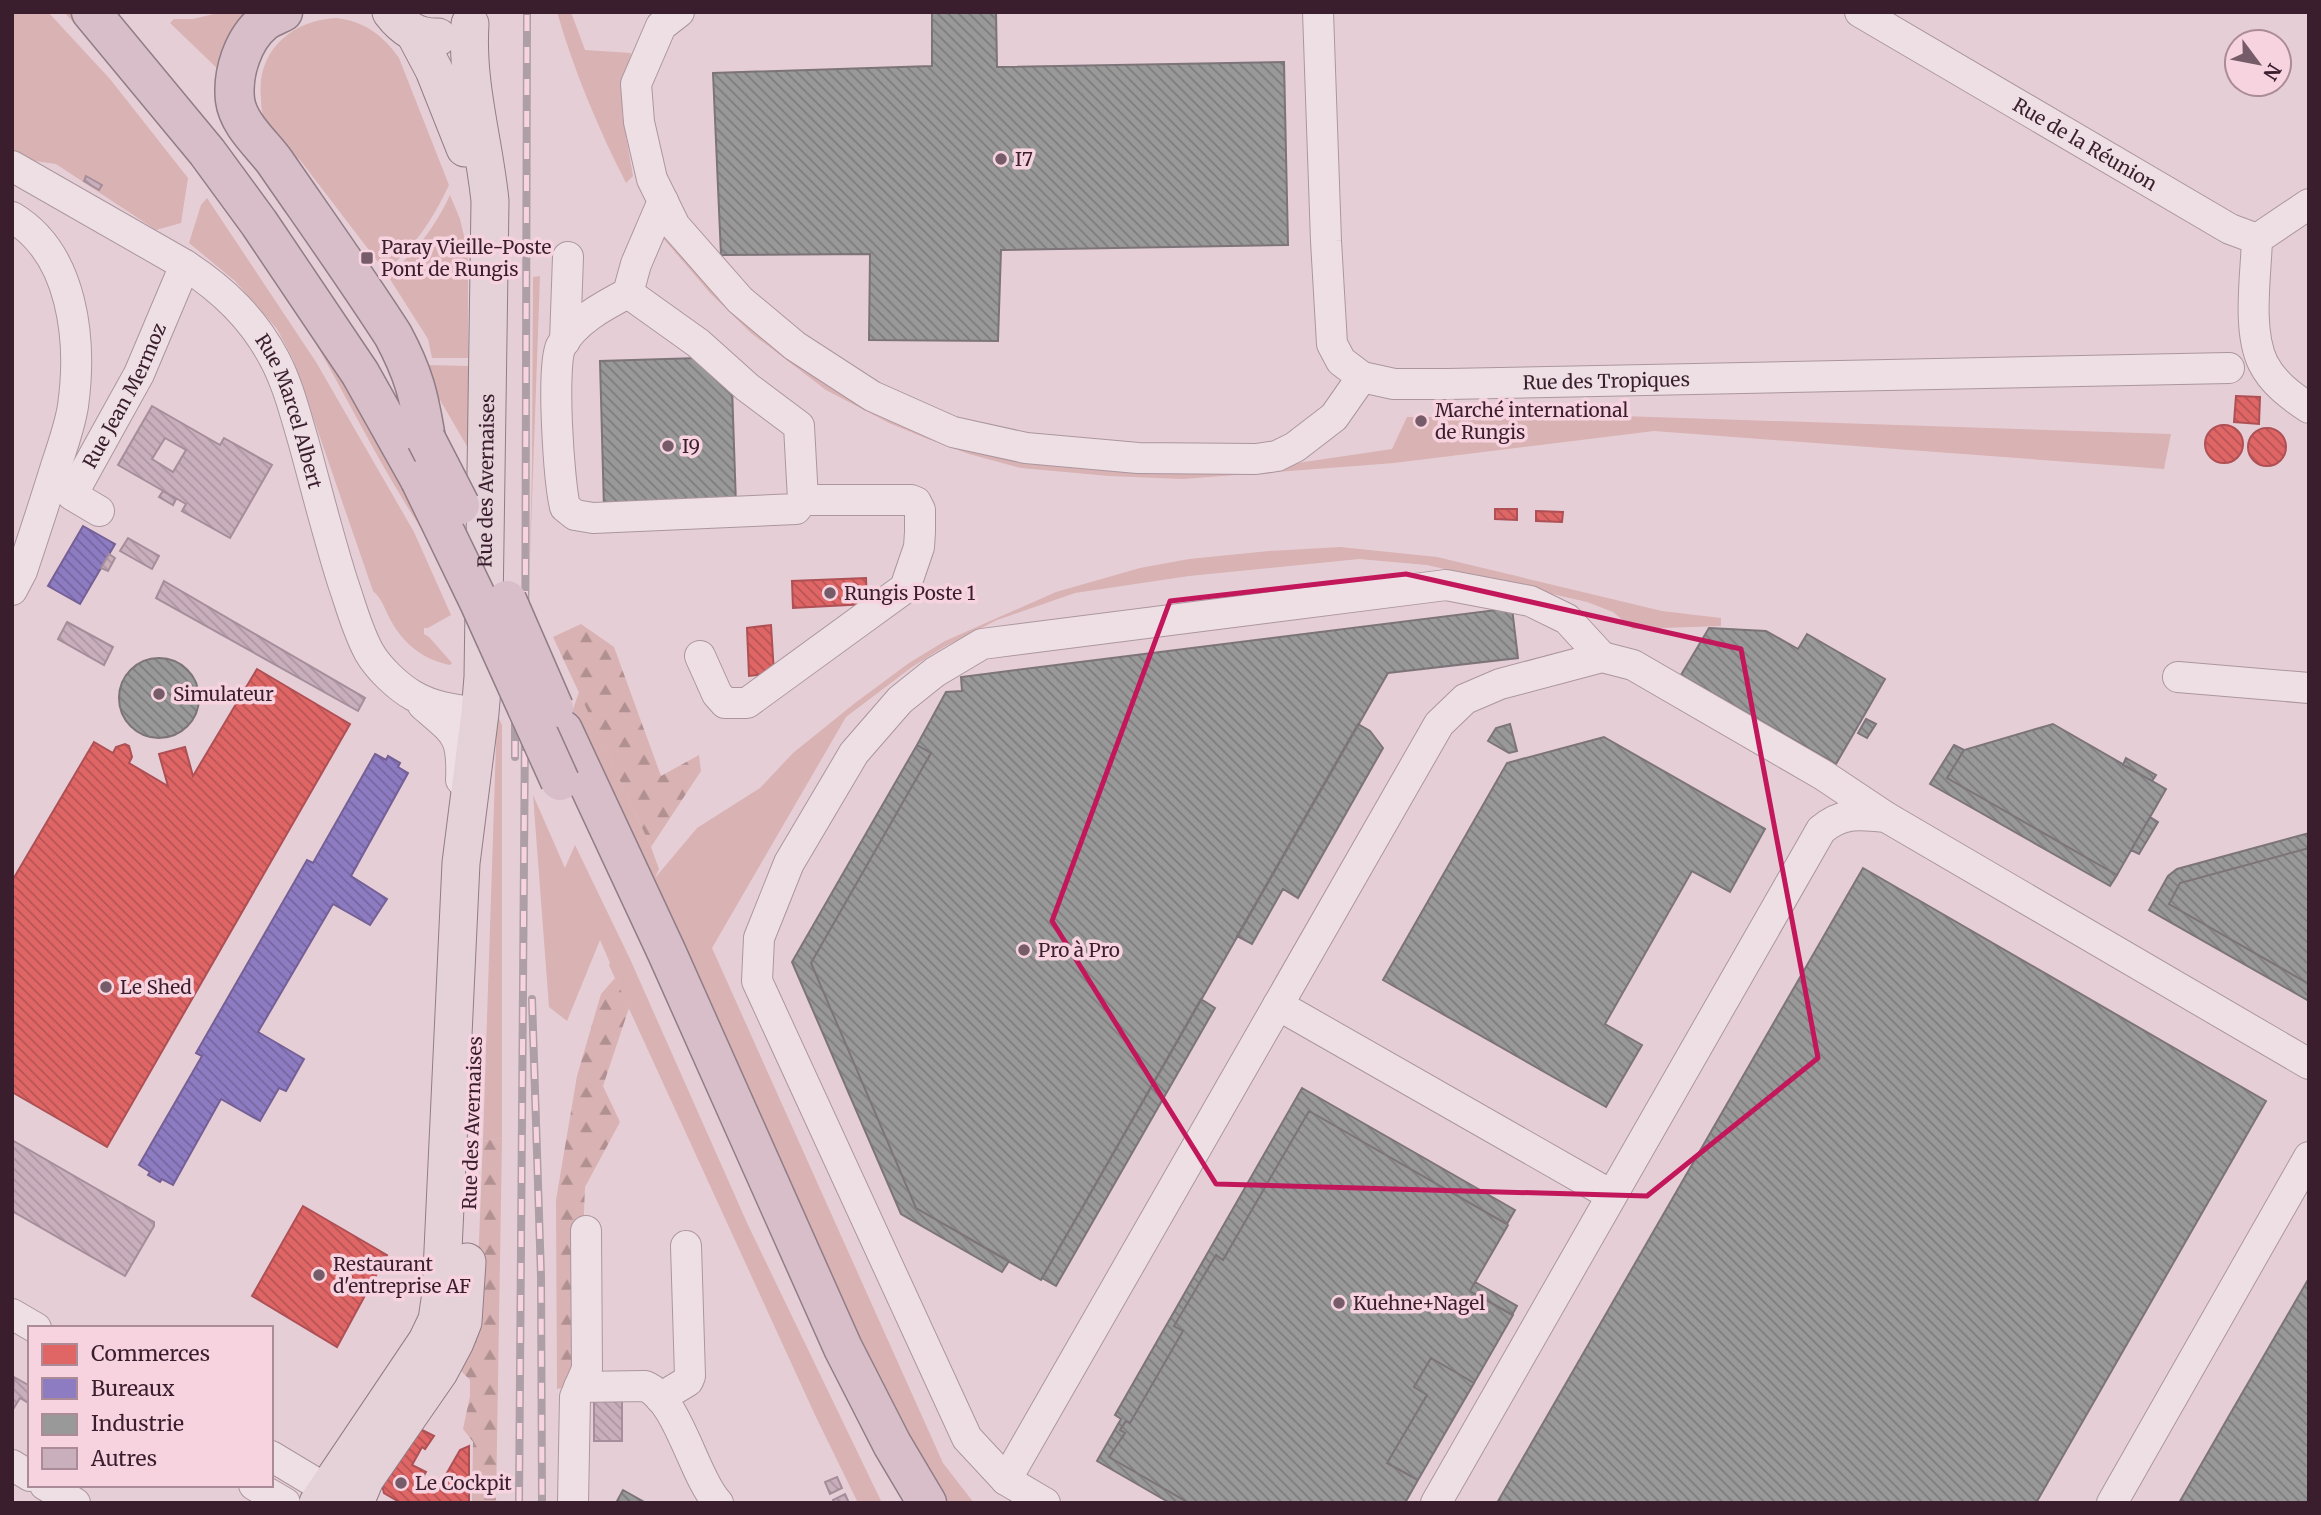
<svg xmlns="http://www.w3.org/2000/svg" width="2321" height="1515" viewBox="0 0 2321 1515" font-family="Merriweather,serif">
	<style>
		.grass { fill: #d9b2b3 }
		.forest { fill: url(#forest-firs) }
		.shops { fill: url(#shops-back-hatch); stroke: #ae5055; stroke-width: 2 }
		.offices { fill: url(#offices-back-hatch); stroke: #756096; stroke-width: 2 }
		.industry { fill: url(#industry-back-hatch); stroke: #7c7479; stroke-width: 2 }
		.building { fill: url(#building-back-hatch); stroke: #a68d9a; stroke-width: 2; fill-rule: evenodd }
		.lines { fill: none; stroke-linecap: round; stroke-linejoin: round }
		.minor-casing { stroke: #ab969f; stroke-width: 32 }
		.major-casing { stroke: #907d86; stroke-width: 39 }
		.highway-casing { stroke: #907d86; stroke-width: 41 }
		.minor { stroke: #eedfe4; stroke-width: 30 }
		.major { stroke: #e5d1d8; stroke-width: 37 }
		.highway { stroke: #d8bec9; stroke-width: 38 }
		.rail-casing { stroke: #ad9fa5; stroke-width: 8 }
		.rail { stroke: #f7d3df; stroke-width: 5; stroke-dasharray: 16; stroke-linecap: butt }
		.highway-bridge-casing { stroke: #907d86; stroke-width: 41; stroke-linecap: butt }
		.highway-bridge { stroke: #d8bec9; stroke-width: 38 }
		.marked { fill: none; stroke: #c2185b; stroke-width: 5; stroke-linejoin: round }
		.poi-dot { fill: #765c68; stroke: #f7d3df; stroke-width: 2.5 }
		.labels { text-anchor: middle; stroke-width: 7; stroke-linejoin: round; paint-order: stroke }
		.street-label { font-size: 19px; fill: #3a1e2d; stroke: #f7d3df }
		.poi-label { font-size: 19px; fill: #3a1e2d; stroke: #f7d3df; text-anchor: start }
	</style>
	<defs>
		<pattern id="forest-firs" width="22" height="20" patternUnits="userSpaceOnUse" patternTransform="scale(1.75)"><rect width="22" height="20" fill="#d9b2b3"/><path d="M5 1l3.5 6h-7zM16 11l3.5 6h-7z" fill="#b19092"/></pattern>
		<pattern id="shops-back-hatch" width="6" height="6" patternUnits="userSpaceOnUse" patternTransform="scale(1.75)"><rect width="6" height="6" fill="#e06666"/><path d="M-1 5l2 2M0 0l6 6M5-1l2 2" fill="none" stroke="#b75354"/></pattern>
		<pattern id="offices-back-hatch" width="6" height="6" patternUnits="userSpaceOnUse" patternTransform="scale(1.75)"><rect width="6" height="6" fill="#8e7cc3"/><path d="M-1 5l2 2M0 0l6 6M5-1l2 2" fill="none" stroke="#75659f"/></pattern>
		<pattern id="industry-back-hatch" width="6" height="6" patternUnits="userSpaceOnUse" patternTransform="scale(1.75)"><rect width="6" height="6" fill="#999"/><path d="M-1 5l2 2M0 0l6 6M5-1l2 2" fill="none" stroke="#7e7c7d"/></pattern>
		<pattern id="building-back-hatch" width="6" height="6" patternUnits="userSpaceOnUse" patternTransform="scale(1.75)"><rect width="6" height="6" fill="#c9aebc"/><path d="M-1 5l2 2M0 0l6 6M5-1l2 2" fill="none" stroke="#ad95a2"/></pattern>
	</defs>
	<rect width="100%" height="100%" fill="#e6ced6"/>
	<!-- grass -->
	<path class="grass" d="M12 12H48L110 79 188 178 181 223 156 230 56 164 21 159 12 154Z
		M64 12H76L305 309 459 581C395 501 353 405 301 318 287 295 271 274 256 252 198 168 134 87 64 12Z
		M222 12H254L222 73 170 23 174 19H193Z
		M557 12H571L585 50 631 53 622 113 633 176 626 183C598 128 574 71 557 12Z
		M336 18C364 21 383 35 399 58L449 185C433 219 415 247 385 271L300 160C286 150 271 136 264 120 262 114 261 105 261 98 256 52 291 20 336 18Z
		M450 195 460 219 468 253V358H432L428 339 388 276C415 252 435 228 450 195Z
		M207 198 316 362 414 532 451 615 428 628H424V634L429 637 452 663 450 665C424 660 403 644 390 619 384 608 383 600 373 591L293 359 277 329 235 281 189 243 201 205Z
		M667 229 714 286 960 445 1284 465 1392 449 1407 417H1511L1519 404 1622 416 2171 434 2164 469 1654 431 1394 463 1183 479 1109 476 1021 468 969 454 928 439 889 423 826 390 751 333 711 294 662 237Z
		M540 276 529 585 532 468 533 277Z
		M427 365 468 366V448L440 400 432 395Z
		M1340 547 1437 557 1662 611 1721 618V626L1633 629 1613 612 1587 602 1427 565 1359 559 1189 576 1075 593 997 620 944 647 912 667 846 717 712 948 943 1463 974 1503H949L856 1346 570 718 579 692 651 847 659 869 655 878 697 828 760 788 793 753 855 703 909 663 945 641 1056 592 1140 568 1189 559 1269 551Z
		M497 714 502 725V1138L483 1141Z
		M533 795 565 868 575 845 630 959 748 1225 882 1503H858L815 1415 609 965 610 963 600 940 567 1021 549 1007Z"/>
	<!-- forest -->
	<path class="forest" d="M581 624 614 647 661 776 699 755 701 771 651 847 553 637Z
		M615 978 629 1008 603 1086 620 1122 585 1187 577 1385 557 1389 556 1200 577 1076 601 994Z
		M502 1138 496 1503H472L473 1442 463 1429 470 1396V1380L460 1370 476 1316 483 1141Z"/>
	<!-- shops -->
	<path class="shops" d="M2236 396 2260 397 2259 424 2234 422Z
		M2205 444a19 19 0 1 1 38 0a19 19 0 1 1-38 0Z
		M2248 447a19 19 0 1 1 38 0a19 19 0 1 1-38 0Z
		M1495 509H1517V520L1495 519Z
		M1536 511 1563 512 1562 522 1536 521Z
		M866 578 867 604 793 608 792 581Z
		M771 625 774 673 749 676 747 628Z
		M257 669 350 724 107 1147 12 1092V881L94 742 113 753 116 747 125 744 129 746 132 757 129 763 168 786 159 754 185 747 193 776Z
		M303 1206 387 1255 337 1347 252 1296Z
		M420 1429 434 1436 425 1449 422 1447 412 1465 426 1472 420 1482 436 1492 460 1450 469 1446V1503H401L384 1493 382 1485Z"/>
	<!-- offices -->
	<path class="offices" d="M83 526 115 544 80 604 48 586Z
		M375 754 386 760 388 756 400 763 398 767 408 773 351 876 387 899 370 925 333 904 258 1032 304 1059 286 1091 279 1088 260 1121 221 1099 173 1185 162 1179 160 1182 148 1175 150 1172 139 1165 202 1056 196 1053 307 860 313 863Z"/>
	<!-- industry -->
	<path class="industry" d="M932 12H996L997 67 1284 62 1288 245 1001 250 998 341 869 340 870 254 721 255 713 73 932 66Z
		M699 358 732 387 736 505 604 509 600 361Z
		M1512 608 1518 658 1388 673 1041 1280 916 1208 811 963 931 753 917 745 946 692 962 691 961 677Z
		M1709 628 1766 631 1798 649 1807 634 1885 679 1836 764 1681 675Z
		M119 698a40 40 0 1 1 80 0a40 40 0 1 1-80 0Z
		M1866 719 1876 724 1867 738 1858 733Z
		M1358 724 1370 731 1383 748 1298 898 1283 889 1252 944 1237 936Z
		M1510 724 1517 751 1509 753 1488 741 1496 728Z
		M2053 724 2166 789 2117 875 1947 778 1964 750Z
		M1604 737 1765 829 1730 892 1692 871 1605 1024 1642 1045 1606 1107 1383 980 1507 763Z
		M917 745 931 753 811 963 916 1208 1009 1261 1002 1272 901 1214 792 962Z
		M1954 745 1964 750 1947 778 2117 875 2110 886 1930 784Z
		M2126 758 2156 775 2152 781 2123 765Z
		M2150 817 2158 822 2139 854 2131 850Z
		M2309 833V848L2180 883 2169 904 2309 984V1001L2149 910 2168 876 2177 869Z
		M2309 848V984L2169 904 2180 883Z
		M1863 868 2266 1101 2036 1503H1497Z
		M1201 999 1215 1008 1056 1286 1042 1278Z
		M1302 1088 1515 1210 1507 1224 1309 1111 1223 1260 1216 1255 1174 1326 1183 1331 1130 1423 1126 1421 1120 1430 1125 1433 1109 1457 1189 1503H1170L1097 1461 1121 1419 1115 1415Z
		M1309 1111 1508 1225 1470 1291 1513 1315 1474 1383 1431 1358 1414 1387 1427 1395 1387 1463 1418 1480 1405 1503H1189L1109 1457 1125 1433 1120 1430 1126 1421 1130 1423 1183 1331 1174 1326 1216 1255 1223 1260Z
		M2309 1278V1503H2179L2233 1409Z
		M1475 1282 1517 1306 1512 1315 1470 1291Z
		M1431 1358 1474 1383 1418 1480 1387 1463 1427 1395 1414 1387Z
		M623 1490 646 1503H616Z"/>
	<!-- building -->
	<path class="building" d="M86 176 102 185 99 190 84 181Z
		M152 406 220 445 224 438 272 465 230 538 182 511 186 504 118 465ZM165 438 186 450 173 472 152 459Z
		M163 491 176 499 173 505 159 497Z
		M128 538 159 556 152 569 120 551Z
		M109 554 115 558 108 571 101 568Z
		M164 581 365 698 358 711 156 598Z
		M67 622 113 647 104 665 58 639Z
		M12 1140 154 1222V1226L125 1276 12 1211Z
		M14 1377 30 1386V1404L20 1398 12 1411Z
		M594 1398H622V1441H594Z
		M837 1477 842 1488 830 1494 825 1482Z
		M845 1494 849 1503H834L833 1500Z"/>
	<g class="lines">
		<defs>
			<g id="minor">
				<path d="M679 12 661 26 636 84 639 122 652 179 675 226 740 300 795 346 872 396 953 432 1026 448 1138 458 1256 459 1277 456 1295 447 1334 417 1362 377"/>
				<path id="s1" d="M1318 12 1326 241 1332 344 1341 361 1362 377 1394 384H1447L2229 368"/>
				<path id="s2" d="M1860 12 2230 229 2257 239 2309 204"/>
				<path id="s3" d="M12 166 185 265C223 290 253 318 275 360 288 385 295 413 303 440 316 487 328 536 343 583 351 606 357 630 369 652 378 668 398 687 414 696 435 708 457 710 480 713"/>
				<path d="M12 217C74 254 82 341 73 406 70 425 63 445 57 463 46 499 34 535 22 571L12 590"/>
				<path d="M2257 239C2256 275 2247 330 2263 363 2273 383 2291 396 2309 408"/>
				<path d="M628 293 698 343 747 387 799 426 803 500 796 509 593 518 575 515 565 507C559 482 551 366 561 346 575 321 603 306 628 293L636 264 663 201"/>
				<path d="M565 341 568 257"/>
				<path id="s4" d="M99 511 72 495 139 374 185 265"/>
				<path d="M700 656 717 694 725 703H747L905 588 919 547 920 532V510L916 502 911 500H803"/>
				<path d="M2178 677 2309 688"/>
				<path d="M423 705C455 733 463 734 461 780"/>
				<path d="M1278 1005 1611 1195"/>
				<path d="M12 1314 36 1328"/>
				<path d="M579 1387 645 1386C678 1399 693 1475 718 1503"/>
				<path d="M660 1398 688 1381 690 1376 686 1246"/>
				<path d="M271 1456 326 1489"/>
				<path d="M12 1465 30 1476"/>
				<path d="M1006 1480 1439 724 1465 699 1500 684 1602 657 1633 665 1823 775 1886 817"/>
				<path d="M45 1485 75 1503"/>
				<path d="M254 1485 285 1503"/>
				<path d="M573 1503 575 1397 587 1369 586 1231"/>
				<path d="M1045 1503 1006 1480 967 1438 757 981 759 938 789 863 854 753 900 700 935 672 982 644 1446 585 1530 601 1567 619 1602 657"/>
				<path d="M1436 1503 1821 830C1842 812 1860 814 1886 817L2309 1064"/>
				<path d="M2112 1503 2309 1157"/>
			</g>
			<g id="major">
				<path d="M391 12C403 28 417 38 438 37"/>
				<path d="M415 34 434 70 465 148"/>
				<path id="s5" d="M318 1503 427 1341 437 1320 441 1293 461 863 480 713 483 677 490 201C484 141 466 84 470 24"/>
				<path d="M355 1503 365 1479 439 1372 455 1342 463 1322 467 1262"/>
			</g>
			<path id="highway" d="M91 12 207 152 259 223 360 373 420 480
				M283 12C277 15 269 18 264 22 243 39 232 73 235 100 238 124 261 143 275 162 315 220 355 276 393 335 414 374 419 396 426 439
				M563 730 667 953 843 1348 892 1444 927 1503"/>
		</defs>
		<!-- minor casing -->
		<use href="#minor" class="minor-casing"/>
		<!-- major casing -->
		<use href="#major" class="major-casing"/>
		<!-- highway casing -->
		<use href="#highway" class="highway-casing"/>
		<!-- minor -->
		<use href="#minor" class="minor"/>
		<!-- major -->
		<use href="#major" class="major"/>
		<!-- highway -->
		<use href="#highway" class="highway"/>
		<defs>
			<path id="rail" d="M515 757V684
				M532 999 541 1276 542 1503
				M519 1503 525 729 527 12"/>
		</defs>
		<!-- rail casing -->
		<use href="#rail" class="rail-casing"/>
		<!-- rail -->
		<use href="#rail" class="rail"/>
		<defs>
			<path id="highway-bridge" d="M426 439 460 505
				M420 480 479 602 560 781
				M507 600 554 708"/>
		</defs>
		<!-- highway-bridge casing -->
		<use href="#highway-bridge" class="highway-bridge-casing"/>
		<!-- highway-bridge -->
		<use href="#highway-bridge" class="highway-bridge"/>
	</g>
	<!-- marked area -->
	<path class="marked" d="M1406 574 1741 649 1818 1058 1647 1196 1216 1184 1052 921 1170 601Z"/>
	<!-- markers -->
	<g class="poi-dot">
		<circle cx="1001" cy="159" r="7"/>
		<rect x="360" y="251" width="14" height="14" rx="3.5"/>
		<circle cx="1421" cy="421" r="7"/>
		<circle cx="668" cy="446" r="7"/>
		<circle cx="830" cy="593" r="7"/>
		<circle cx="159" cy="694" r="7"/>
		<circle cx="1024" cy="950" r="7"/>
		<circle cx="106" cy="987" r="7"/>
		<circle cx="319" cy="1275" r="7"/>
		<circle cx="1339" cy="1303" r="7"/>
		<circle cx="401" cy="1483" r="7"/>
	</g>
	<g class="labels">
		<!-- street labels -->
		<g class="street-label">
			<text dy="7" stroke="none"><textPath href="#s2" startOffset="261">Rue de la Réunion</textPath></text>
			<text dy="7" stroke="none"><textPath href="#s1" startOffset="623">Rue des Tropiques</textPath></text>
			<text dy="7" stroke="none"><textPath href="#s4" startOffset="144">Rue Jean Mermoz</textPath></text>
			<text dy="7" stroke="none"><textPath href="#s3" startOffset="385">Rue Marcel Albert</textPath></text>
			<text dy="7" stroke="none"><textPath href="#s5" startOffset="1060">Rue des Avernaises</textPath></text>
			<text transform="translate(472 1123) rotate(-88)" y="7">Rue des Avernaises</text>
		</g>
		<!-- poi labels -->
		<g class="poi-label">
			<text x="1015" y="166">I7</text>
			<text x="381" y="254">Paray Vieille-Poste<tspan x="381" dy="22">Pont de Rungis</tspan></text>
			<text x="1435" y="417">Marché international<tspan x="1435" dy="22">de Rungis</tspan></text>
			<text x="682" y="453">I9</text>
			<text x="844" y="600">Rungis Poste 1</text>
			<text x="173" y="701">Simulateur</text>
			<text x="1038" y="957">Pro à Pro</text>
			<text x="120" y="994">Le Shed</text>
			<text x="333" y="1271">Restaurant<tspan x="333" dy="22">d'entreprise AF</tspan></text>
			<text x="1353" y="1310">Kuehne+Nagel</text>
			<text x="415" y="1490">Le Cockpit</text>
		</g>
	</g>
	<!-- border -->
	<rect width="2321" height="1515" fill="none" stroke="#3a1e2d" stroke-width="28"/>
	<!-- legend -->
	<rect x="28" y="1326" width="245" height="161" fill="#f7d3df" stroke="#ab8b98" stroke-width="2"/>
	<rect x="42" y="1344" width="35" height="21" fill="#e06666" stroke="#ab8b98" stroke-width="2"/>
	<text x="91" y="1361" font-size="21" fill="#3a1e2d">Commerces</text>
	<rect x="42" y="1378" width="35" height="21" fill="#8e7cc3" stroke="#ab8b98" stroke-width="2"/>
	<text x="91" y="1396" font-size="21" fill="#3a1e2d">Bureaux</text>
	<rect x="42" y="1414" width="35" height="21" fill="#999999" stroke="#ab8b98" stroke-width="2"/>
	<text x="91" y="1431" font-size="21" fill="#3a1e2d">Industrie</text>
	<rect x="42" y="1448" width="35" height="21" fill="#c9aebc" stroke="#ab8b98" stroke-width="2"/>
	<text x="91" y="1466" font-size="21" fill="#3a1e2d">Autres</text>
	<!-- north arrow -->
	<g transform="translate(2258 63) rotate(122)"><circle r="33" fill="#f7d3df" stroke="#ab8b98" stroke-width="2"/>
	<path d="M0-5L12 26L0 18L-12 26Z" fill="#765c68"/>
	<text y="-10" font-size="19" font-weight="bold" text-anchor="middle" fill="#3a1e2d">N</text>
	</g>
</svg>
